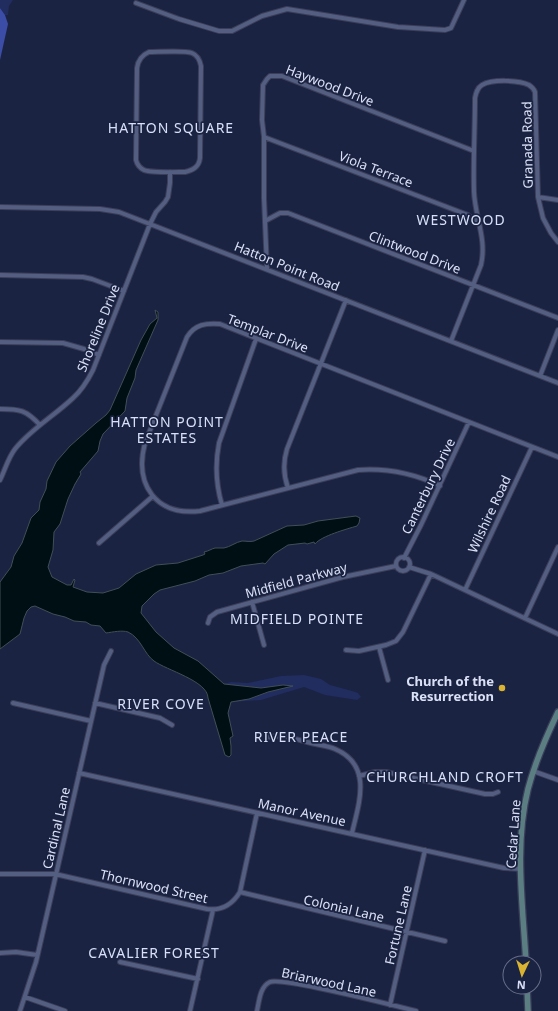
<svg xmlns="http://www.w3.org/2000/svg" width="558" height="1011" viewBox="0 0 558 1011" font-family="'Noto Sans',sans-serif">
	<style>
		.green { fill: #212c5f }
		.forest { fill: #3b4da6 }
		.water { fill: #000f13; stroke: #414e57 }
		.lines { fill: none; stroke-linecap: round; stroke-linejoin: round }
		.street-casing { stroke: #3a3e59; stroke-width: 6 }
		.secondary-casing { stroke: #3a3e59; stroke-width: 8 }
		.street { stroke: #535e81; stroke-width: 4 }
		.secondary { stroke: #5b7e83; stroke-width: 5.5 }
		.poi-dot { fill: #dab333; stroke: #1b2342; stroke-width: 1.5 }
		.labels { text-anchor: middle; stroke-width: 3.5; stroke-linejoin: round; paint-order: stroke }
		.street-label { font-size: 13px; fill: #dae1f6; stroke: #1b2342 }
		.poi-label { font-size: 13px; font-weight: bold; fill: #dae1f6; stroke: #1b2342; text-anchor: end }
		.neighbourhood-label { font-size: 14px; letter-spacing: 1px; fill: #d7e0f8; stroke: #1b2342 }
	</style>
	<rect width="100%" height="100%" fill="#1b2342"/>
	<!-- green -->
	<path class="green" d="M0 0H13L9 6 8 15H5L0 8Z
		M304 675 321 679 330 685 352 691 358 693 361 697 357 700 325 695 304 687 261 700 231 702C251 698 271 691 291 686L261 688 224 684 231 682 248 683 281 676Z"/>
	<!-- forest -->
	<path class="forest" d="M0 8 5 15 8 24 0 60Z"/>
	<!-- water -->
	<path class="water" d="M155 310 158 312V320L136 370 135 378 127 398 125 411 103 434 100 441 98 451 80 472 81 474 75 484 68 499 60 524 54 532 53 550 48 567 52 577 67 585H71L74 579 75 580 73 587 87 592 103 593 119 588 136 574 156 565 178 563 203 555 205 554 204 552C209 551 211 549 215 548 218 548 221 548 224 548 230 547 236 542 242 541 246 541 250 542 254 541L287 526 304 525 318 521 356 516 360 518 359 523 357 526C347 529 321 536 315 544L314 542 307 544 305 543 288 545 274 554 265 564 263 563 241 566 223 573 209 575 195 581 160 590 154 594 142 606 141 613 156 632 174 648 198 661 224 684 261 688 283 685 293 686 268 692 249 699 231 702 228 713 233 736 230 738 231 746V755L229 757 225 755 208 698C208 681 166 670 154 661 144 654 141 638 128 632 122 630 113 632 106 633L100 626 91 625 86 622 74 621 65 617 53 614 35 606 31 607 27 611 24 618 20 634 0 649V582L11 567 14 556 22 543 31 518 39 510 40 502 46 489 47 481 56 462 70 446 96 423 106 415 110 410 141 340 150 324 157 318Z"/>
	<g class="lines">
		<defs>
			<path id="street" d="M136 3 179 19 219 31H232L262 16 287 9 398 27 445 30 451 28 464 0
				M149 52C158 52 185 50 192 53 197 55 200 61 201 66L200 158C199 167 193 170 185 172 176 172 150 173 144 170 140 168 137 164 136 160L137 68C138 60 142 55 149 52Z
				M264 137 468 215 478 223
				M538 197 558 200
				M0 207 100 209 119 212 558 383
				M265 221 280 213H288L558 318
				M267 269 264 198V137L262 120 263 85 267 79 270 76H282L474 151
				M0 275 83 277 92 279 124 291
				M451 341 481 265C487 239 475 217 474 192 473 161 475 129 475 98 476 93 477 88 482 85 492 79 519 80 529 85 532 87 534 89 535 92L538 197 543 218 551 233 558 242
				M0 342 63 343 84 349 99 355
				M540 376 558 330
				M0 409C20 409 26 410 40 425
				M0 480C5 470 8 458 15 449 31 429 54 416 73 398 82 390 88 380 93 370L150 224 156 212 165 202 168 197 170 183V172
				M440 486C413 473 387 468 358 470L200 511C156 516 134 485 145 443L187 337C195 324 206 323 220 324L558 457
				M288 488C283 474 283 462 287 449L346 300
				M222 505C216 485 215 464 219 443L256 339
				M99 543 153 496
				M396 564a7 7 0 1 1 14 0a7 7 0 1 1-14 0Z
				M404 558 421 525 469 422
				M409 567 431 574 558 634
				M465 590 532 447
				M252 602 264 645
				M525 618 558 547
				M208 623 210 617 217 612 343 577 396 566
				M379 647 388 680
				M346 650 359 651 386 645 396 641 403 632 431 574
				M13 703 91 721
				M95 703 160 718 172 725
				M269 737C283 734 298 740 311 743 319 745 328 746 335 749 373 765 359 803 352 833
				M533 771 558 780
				M79 773 504 868 521 869
				M359 776 375 772H386L485 794H493L498 792
				M0 874H55L207 909C222 911 232 905 240 892L257 813
				M240 892 445 941
				M0 953 16 952 37 955
				M120 962 198 979
				M25 997 65 1011
				M390 1005 425 850
				M20 1011 36 962 104 665 111 651
				M190 1011 213 910
				M257 1011C259 1002 260 986 270 982 282 977 396 1006 416 1011"/>
			<path id="secondary" d="M526 963C523 906 514 845 528 789 535 762 546 737 558 712
				M527 987 528 1011"/>
		</defs>
		<!-- street casing -->
		<use href="#street" class="street-casing"/>
		<!-- secondary casing -->
		<use href="#secondary" class="secondary-casing"/>
		<!-- street -->
		<use href="#street" class="street"/>
		<!-- secondary -->
		<use href="#secondary" class="secondary"/>
	</g>
	<!-- markers -->
	<circle class="poi-dot" cx="502" cy="688" r="4"/>
	<g class="labels">
		<!-- street labels -->
		<g class="street-label">
			<text transform="translate(330 85) rotate(21)" y="5">Haywood Drive</text>
			<text transform="translate(527 145) rotate(-91)" y="5">Granada Road</text>
			<text transform="translate(376 169) rotate(21)" y="5">Viola Terrace</text>
			<text transform="translate(415 252) rotate(21)" y="5">Clintwood Drive</text>
			<text transform="translate(287 266) rotate(22)" y="5">Hatton Point Road</text>
			<text transform="translate(98 328) rotate(-68)" y="5">Shoreline Drive</text>
			<text transform="translate(268 333) rotate(21)" y="5">Templar Drive</text>
			<text transform="translate(428 486) rotate(-64)" y="5">Canterbury Drive</text>
			<text transform="translate(489 514) rotate(-65)" y="5">Wilshire Road</text>
			<text transform="translate(296 580) rotate(-15)" y="5">Midfield Parkway</text>
			<text transform="translate(302 812) rotate(12)" y="5">Manor Avenue</text>
			<text transform="translate(56 828) rotate(-77)" y="5">Cardinal Lane</text>
			<text transform="translate(513 834) rotate(-86)" y="5">Cedar Lane</text>
			<text transform="translate(154 886) rotate(13)" y="5">Thornwood Street</text>
			<text transform="translate(344 908) rotate(13)" y="5">Colonial Lane</text>
			<text transform="translate(398 925) rotate(-77)" y="5">Fortune Lane</text>
			<text transform="translate(329 982) rotate(12)" y="5">Briarwood Lane</text>
		</g>
		<!-- poi labels -->
		<g class="poi-label">
			<text x="494" y="686">Church of the<tspan x="494" dy="15">Resurrection</tspan></text>
		</g>
		<!-- neighbourhood labels -->
		<g class="neighbourhood-label">
			<text x="171" y="133">HATTON SQUARE</text>
			<text x="461" y="225">WESTWOOD</text>
			<text x="167" y="427">HATTON POINT<tspan x="167" dy="16">ESTATES</tspan></text>
			<text x="297" y="624">MIDFIELD POINTE</text>
			<text x="161" y="709">RIVER COVE</text>
			<text x="301" y="742">RIVER PEACE</text>
			<text x="445" y="782">CHURCHLAND CROFT</text>
			<text x="154" y="958">CAVALIER FOREST</text>
		</g>
	</g>
	<!-- north arrow -->
	<g transform="translate(522 975) rotate(184)"><circle r="19" fill="#1b2342" stroke="#676f8a"/>
	<path d="M0-3L7 15L0 10L-7 15Z" fill="#dab333"/>
	<text y="-6" font-size="11" font-weight="bold" text-anchor="middle" fill="#dae1f6">N</text>
	</g>
</svg>
